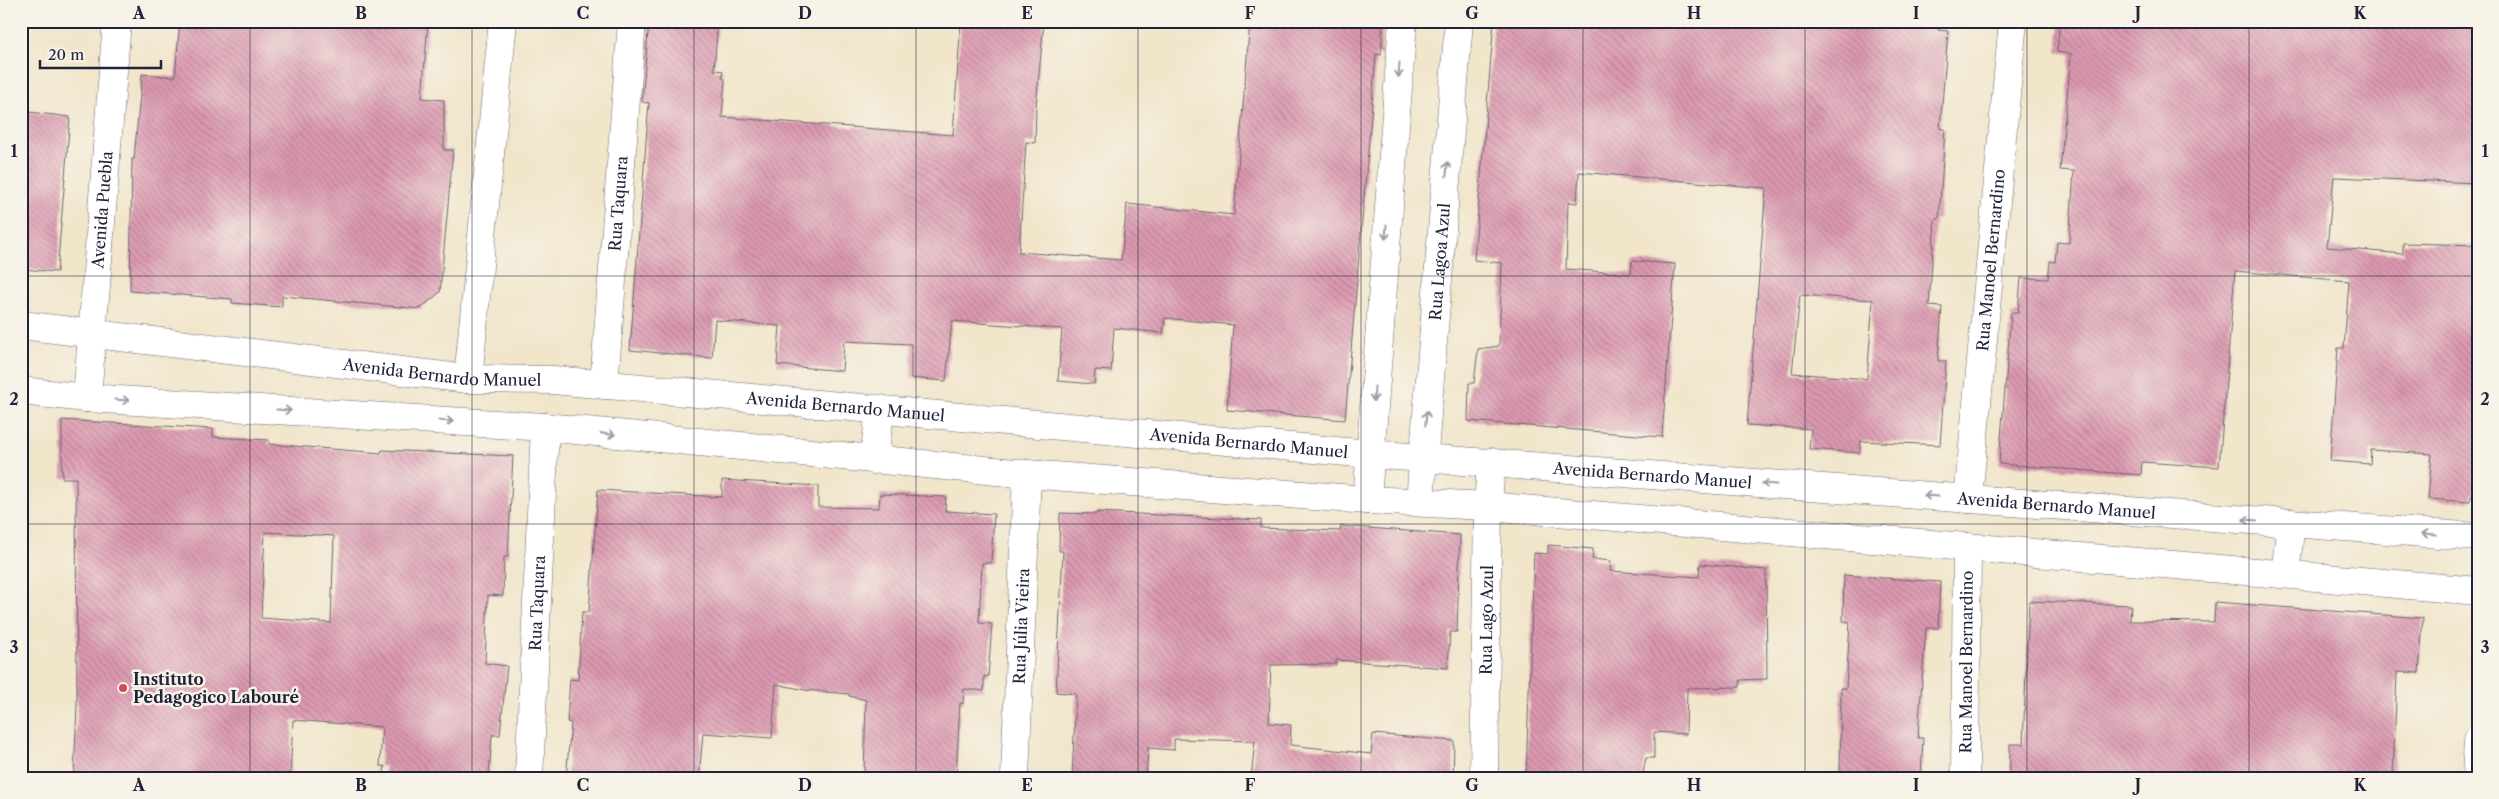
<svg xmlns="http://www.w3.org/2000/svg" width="2499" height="799" viewBox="0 0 2499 799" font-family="'Libre Caslon Text',serif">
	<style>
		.building { fill: url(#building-back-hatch); fill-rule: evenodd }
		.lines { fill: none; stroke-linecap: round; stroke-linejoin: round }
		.street-casing { stroke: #6a666d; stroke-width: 29 }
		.secondary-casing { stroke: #6a666d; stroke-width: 29 }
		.street { stroke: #fff; stroke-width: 28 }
		.secondary { stroke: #fff; stroke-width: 28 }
		.oneway { stroke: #9c9ca7 }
		.grid { fill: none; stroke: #22223b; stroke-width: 1; stroke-opacity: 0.55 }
		.poi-dot { fill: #d1495b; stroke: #f7f3e8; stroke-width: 2 }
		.labels { text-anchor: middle; stroke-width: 5; stroke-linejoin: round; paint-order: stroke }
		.street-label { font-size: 16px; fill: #22223b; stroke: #f7f3e8 }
		.poi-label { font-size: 16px; font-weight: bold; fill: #22223b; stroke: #f7f3e8; text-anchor: start }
		.neatline { fill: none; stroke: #22223b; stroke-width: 2 }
		.grid-label { font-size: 16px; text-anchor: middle; font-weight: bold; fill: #22223b }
	</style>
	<defs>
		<pattern id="building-back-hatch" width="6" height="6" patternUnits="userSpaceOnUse" patternTransform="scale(1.25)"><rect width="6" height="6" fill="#dc99b0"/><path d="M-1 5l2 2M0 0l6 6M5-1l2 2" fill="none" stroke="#b27c90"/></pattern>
	</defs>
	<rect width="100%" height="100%" fill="#f7f3e8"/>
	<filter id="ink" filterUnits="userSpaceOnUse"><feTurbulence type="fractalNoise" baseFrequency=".02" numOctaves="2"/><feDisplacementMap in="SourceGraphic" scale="10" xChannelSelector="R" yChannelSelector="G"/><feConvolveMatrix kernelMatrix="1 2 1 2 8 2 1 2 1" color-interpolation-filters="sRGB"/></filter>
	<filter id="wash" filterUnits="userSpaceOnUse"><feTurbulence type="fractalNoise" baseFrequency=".0096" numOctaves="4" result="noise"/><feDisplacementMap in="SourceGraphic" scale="20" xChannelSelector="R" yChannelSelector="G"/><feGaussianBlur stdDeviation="1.12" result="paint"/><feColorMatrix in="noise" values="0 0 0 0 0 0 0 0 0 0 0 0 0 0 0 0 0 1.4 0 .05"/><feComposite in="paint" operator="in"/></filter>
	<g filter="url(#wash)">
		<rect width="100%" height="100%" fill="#f1e5ca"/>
		<g id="blocks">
			<!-- building -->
			<path class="building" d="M180 21H428L422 98 444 100V150H453L440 292 420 309 282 296V307L232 303V299L130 291 132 159H134L142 74 175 77Z
				M649 21H718L714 70 723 71 722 78 725 79 722 117 953 135 961 21H1044L1036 106 1035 143 1026 142 1019 252 1121 260 1127 204 1234 215 1250 21H1383L1381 55 1376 54 1372 104 1345 420 1227 410 1233 325 1165 318 1163 333 1114 328 1111 371 1095 370 1094 384 1058 381 1062 329 952 321 946 381 911 378V344L844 341 842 371 777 365 780 326 715 320 712 358 630 350 649 103 642 102Z
				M1494 21H1939L1938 30 1948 31 1940 129H1945L1939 219H1935L1929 306 1942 307 1938 361H1946L1940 445 1861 441 1860 453 1809 449 1811 429 1747 425 1766 188 1579 172 1577 203 1568 202 1566 269 1631 274 1632 261 1675 264 1662 437 1468 421 1469 383H1474L1478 349 1499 346 1502 263 1474 260ZM1800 295 1873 300 1867 379 1792 373Z
				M2060 21H2478V183L2334 177 2327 247 2403 254V243L2478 245V482L2469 502 2428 499 2432 454 2371 450 2370 464 2330 461 2338 348H2344L2349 281 2235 271 2219 467 2142 462 2141 475 1999 464 2011 313H2018L2021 278 2048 279 2050 261 2055 262 2057 242 2069 243 2074 171 2060 170 2071 54 2057 52Z
				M21 111 70 117 57 272 21 269Z
				M62 420 213 429V437L269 440V444L381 453 382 450 513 456 508 557H504L503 596 488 595 485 663 507 666 500 735H492L489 775 473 774V778H383L385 766H380L382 727 293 720 290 778H82L74 776 77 705 76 478H62ZM265 532 334 536 331 623 261 618Z
				M722 480 818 486V507L879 508 880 494 946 497 945 511 994 514 991 563H982L979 623 992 624 988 677 984 676V691L964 689 963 704 960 703 956 778H864L866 700 849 696V694L805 690 776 684 772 738 703 733 699 778H566L571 723 567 722 570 679 578 680 582 612H589L598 490 722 497Z
				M1097 512 1261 520V528L1340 531 1341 526 1460 535 1457 632H1450L1448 668 1336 660V664L1271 665 1269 723 1291 725 1290 745 1371 754 1373 734 1454 741 1453 778H1251L1255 741 1174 739V750L1148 748 1146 778H1072L1076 694 1056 692 1063 551H1059L1060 513 1097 514Z
				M1548 545 1593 549 1592 559 1611 561 1610 571 1699 577 1700 564 1766 570 1767 679 1740 680V687L1687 688 1686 734 1654 732V758H1646L1642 778H1533V776L1526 775 1534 553 1548 554Z
				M1844 575 1940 582 1938 628H1926L1919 721 1918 738H1923L1921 778H1840L1841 688H1846L1850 622 1843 621Z
				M2029 601 2131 605 2130 621 2214 622 2215 602 2423 618 2419 673 2397 672 2393 778H2010V744H2023Z"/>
		</g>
	</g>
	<g filter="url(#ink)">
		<use href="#blocks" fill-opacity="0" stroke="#6a666d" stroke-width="1"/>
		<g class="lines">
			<defs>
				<g id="street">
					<path d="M468 379 503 21"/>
					<path id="s1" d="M604 385 632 21"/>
					<path id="s2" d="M87 398 117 21"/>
					<path id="s3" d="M1968 499 2013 21"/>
					<path d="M1367 500 1403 21"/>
					<path id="s4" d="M1420 501 1459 21"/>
					<path id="s5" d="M529 778 545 427"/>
					<path id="s6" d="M1015 778 1027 474"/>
					<path id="s7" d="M1484 778 1488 506 1491 462"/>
					<path id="s8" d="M1965 778 1967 547"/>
					<path d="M2476 778 2478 740"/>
				</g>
				<g id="secondary">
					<path id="s9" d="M21 325 468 379 553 380 1369 454 2478 537"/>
					<path d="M21 391 87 398 545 427 1027 474 1367 500 1488 506 2478 591"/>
					<path d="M874 460 880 409"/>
					<path d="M2285 574 2291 523"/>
				</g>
			</defs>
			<!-- street casing -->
			<use href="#street" class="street-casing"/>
			<!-- secondary casing -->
			<use href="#secondary" class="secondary-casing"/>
			<!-- street -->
			<use href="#street" class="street"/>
			<!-- secondary -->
			<use href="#secondary" class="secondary"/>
		</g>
		<!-- one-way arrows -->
		<defs><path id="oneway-shaft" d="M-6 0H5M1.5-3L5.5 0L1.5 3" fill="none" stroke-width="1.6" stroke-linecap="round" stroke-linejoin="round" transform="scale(1.25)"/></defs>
		<g class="oneway">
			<use href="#oneway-shaft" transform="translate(1399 70) rotate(94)"/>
			<use href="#oneway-shaft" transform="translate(1447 169) rotate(-85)"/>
			<use href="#oneway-shaft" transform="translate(1386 232) rotate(94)"/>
			<use href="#oneway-shaft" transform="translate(1374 394) rotate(94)"/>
			<use href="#oneway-shaft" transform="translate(122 400) rotate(4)"/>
			<use href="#oneway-shaft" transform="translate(284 410) rotate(4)"/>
			<use href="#oneway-shaft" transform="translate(1426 418) rotate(-85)"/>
			<use href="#oneway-shaft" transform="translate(446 421) rotate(4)"/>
			<use href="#oneway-shaft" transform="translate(608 434) rotate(6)"/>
			<use href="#oneway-shaft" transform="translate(1769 484) rotate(-176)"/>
			<use href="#oneway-shaft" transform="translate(1931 496) rotate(-176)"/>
			<use href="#oneway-shaft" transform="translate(2250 520) rotate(-176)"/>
			<use href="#oneway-shaft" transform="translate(2429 534) rotate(-176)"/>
		</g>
	</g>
	<!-- grid -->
	<path class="grid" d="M250 21V778M472 21V778M694 21V778M916 21V778M1138 21V778M1361 21V778M1583 21V778M1805 21V778M2027 21V778M2249 21V778M21 276H2478M21 524H2478"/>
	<!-- markers -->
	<circle class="poi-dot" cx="123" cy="688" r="5"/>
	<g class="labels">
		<!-- street labels -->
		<g class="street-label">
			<text dy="6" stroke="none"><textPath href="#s1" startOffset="182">Rua Taquara</textPath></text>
			<text dy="6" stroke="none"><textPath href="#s2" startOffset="189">Avenida Puebla</textPath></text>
			<text dy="6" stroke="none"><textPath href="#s3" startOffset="240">Rua Manoel Bernardino</textPath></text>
			<text dy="6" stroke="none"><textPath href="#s4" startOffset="240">Rua Lagoa Azul</textPath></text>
			<text dy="6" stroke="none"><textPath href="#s9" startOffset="424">Avenida Bernardo Manuel</textPath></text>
			<text dy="6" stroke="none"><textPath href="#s9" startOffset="829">Avenida Bernardo Manuel</textPath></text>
			<text dy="6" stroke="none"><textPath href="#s9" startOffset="1234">Avenida Bernardo Manuel</textPath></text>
			<text dy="6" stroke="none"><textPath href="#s9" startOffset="1639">Avenida Bernardo Manuel</textPath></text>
			<text dy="6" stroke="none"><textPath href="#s9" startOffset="2044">Avenida Bernardo Manuel</textPath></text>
			<text dy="6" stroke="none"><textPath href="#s5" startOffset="175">Rua Taquara</textPath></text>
			<text dy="6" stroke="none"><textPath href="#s7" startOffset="158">Rua Lago Azul</textPath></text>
			<text dy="6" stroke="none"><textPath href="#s6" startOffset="152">Rua Júlia Vieira</textPath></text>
			<text dy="6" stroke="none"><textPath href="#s8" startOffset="116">Rua Manoel Bernardino</textPath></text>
		</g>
		<!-- poi labels -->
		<g class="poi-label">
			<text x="133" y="685">Instituto<tspan x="133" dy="18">Pedagogico Labouré</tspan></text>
		</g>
	</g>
	<!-- margin -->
	<rect width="2499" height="799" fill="none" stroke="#f7f3e8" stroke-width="55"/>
	<!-- scale -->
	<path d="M40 60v8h121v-8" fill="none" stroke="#22223b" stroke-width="2.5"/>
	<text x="48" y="60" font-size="15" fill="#22223b" stroke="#f7f3e8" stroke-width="4" paint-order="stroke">20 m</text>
	<rect x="28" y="28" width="2444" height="744" class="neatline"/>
	<g class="grid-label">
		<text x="139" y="19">A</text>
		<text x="361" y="19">B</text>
		<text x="583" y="19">C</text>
		<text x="805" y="19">D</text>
		<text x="1027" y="19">E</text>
		<text x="1250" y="19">F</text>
		<text x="1472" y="19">G</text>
		<text x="1694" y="19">H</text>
		<text x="1916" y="19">I</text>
		<text x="2138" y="19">J</text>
		<text x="2360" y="19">K</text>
		<text x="14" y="157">1</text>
		<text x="2485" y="157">1</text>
		<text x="14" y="405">2</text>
		<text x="2485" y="405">2</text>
		<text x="14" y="653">3</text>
		<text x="2485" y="653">3</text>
		<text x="139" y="791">A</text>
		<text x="361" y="791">B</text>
		<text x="583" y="791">C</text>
		<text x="805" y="791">D</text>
		<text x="1027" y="791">E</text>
		<text x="1250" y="791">F</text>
		<text x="1472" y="791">G</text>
		<text x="1694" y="791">H</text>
		<text x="1916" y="791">I</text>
		<text x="2138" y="791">J</text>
		<text x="2360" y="791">K</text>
	</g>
</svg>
